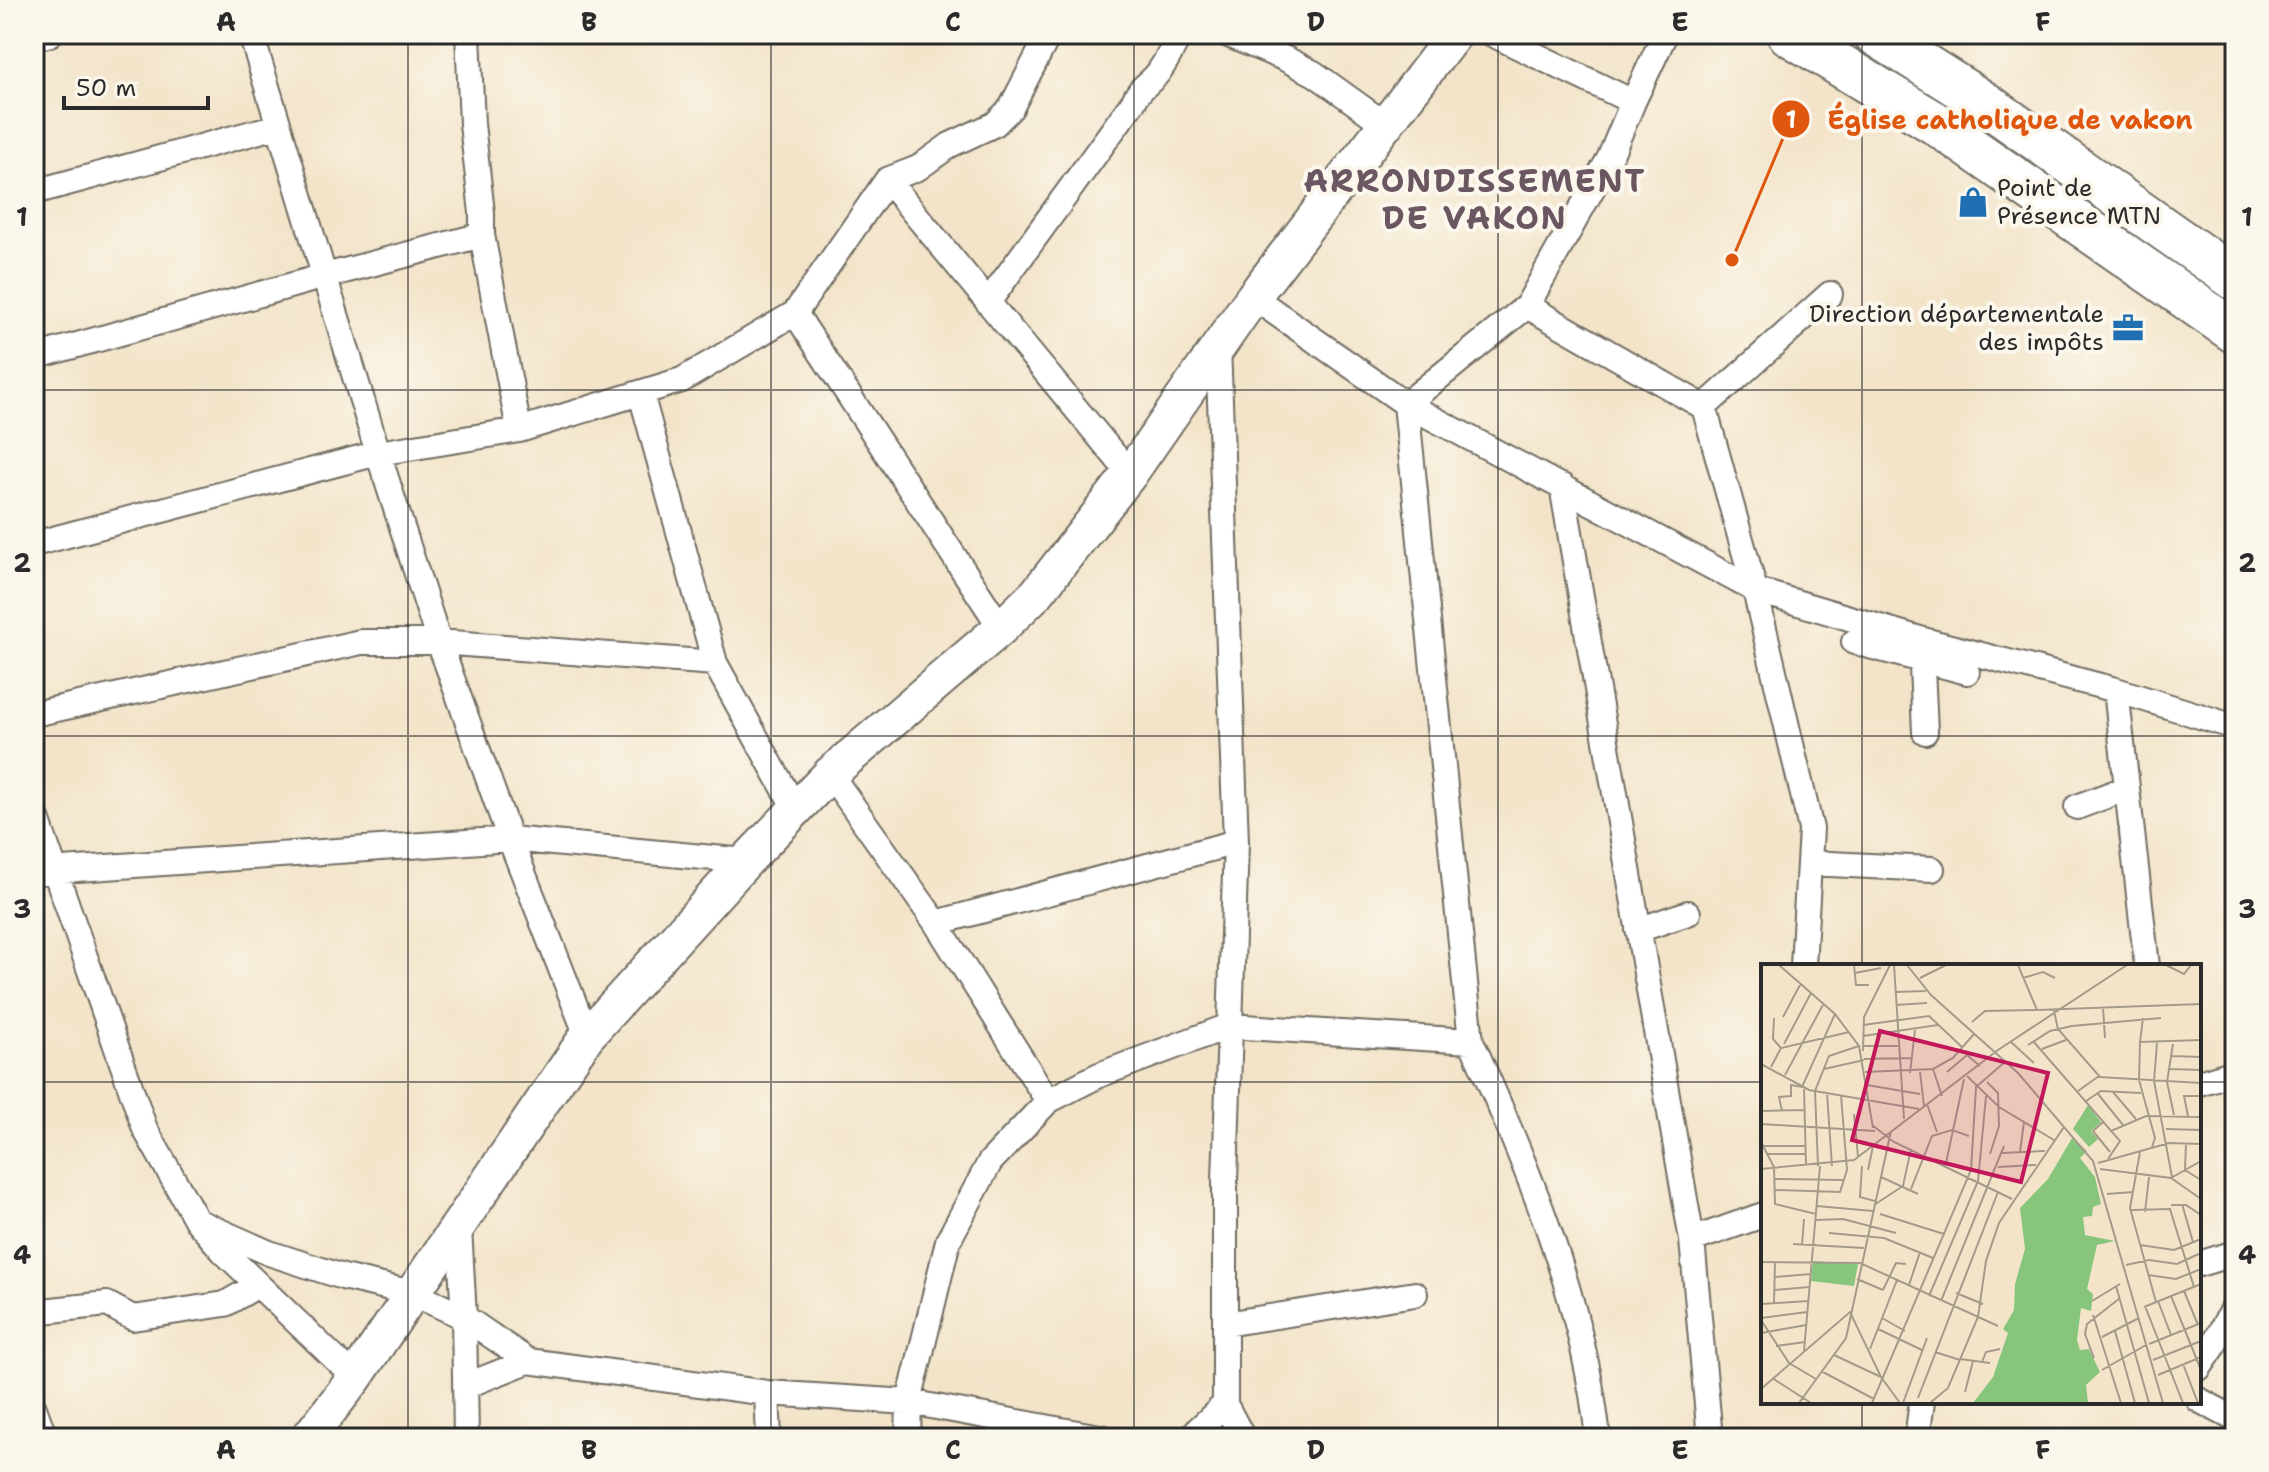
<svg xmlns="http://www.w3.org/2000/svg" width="2269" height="1472" viewBox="0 0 2269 1472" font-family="'Shantell Sans',sans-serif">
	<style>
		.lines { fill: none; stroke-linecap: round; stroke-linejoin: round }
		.street-casing { stroke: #716c62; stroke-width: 28 }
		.secondary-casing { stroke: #716c62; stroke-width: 38 }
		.highway-casing { stroke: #716c62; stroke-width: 46 }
		.street { stroke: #fff; stroke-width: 24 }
		.secondary { stroke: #fff; stroke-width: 34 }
		.highway { stroke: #fff; stroke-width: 42 }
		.grid { fill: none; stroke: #2b2b2b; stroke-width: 2; stroke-opacity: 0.55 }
		.labels { text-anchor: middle; stroke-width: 8; stroke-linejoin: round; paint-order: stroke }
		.poi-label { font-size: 24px; fill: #2b2b2b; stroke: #fbf7ec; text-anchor: start }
		.district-label { font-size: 32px; font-weight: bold; letter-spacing: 2px; fill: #6b5762; stroke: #fbf7ec }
		.inset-road { fill: none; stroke: #a39a8a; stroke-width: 2 }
		.view { fill: #c2185b; fill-opacity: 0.15; stroke: #c2185b; stroke-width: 4 }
		.inset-edge { fill: none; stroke: #2b2b2b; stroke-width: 4 }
		.leader { fill: none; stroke: #df570e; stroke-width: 3 }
		.callout-dot { fill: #df570e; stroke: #fbf7ec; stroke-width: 3 }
		.mark-label { font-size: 24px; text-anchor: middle; font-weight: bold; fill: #fff }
		.callout-label { font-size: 26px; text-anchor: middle; font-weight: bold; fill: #df570e; stroke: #fbf7ec; stroke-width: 8; stroke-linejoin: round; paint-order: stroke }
		.neatline { fill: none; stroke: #2b2b2b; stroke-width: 3 }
		.grid-label { font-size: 26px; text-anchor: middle; font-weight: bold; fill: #2b2b2b }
	</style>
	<rect width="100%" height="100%" fill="#fbf7ec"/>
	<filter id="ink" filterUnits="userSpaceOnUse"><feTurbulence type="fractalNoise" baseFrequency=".0125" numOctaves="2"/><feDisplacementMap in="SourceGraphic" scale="16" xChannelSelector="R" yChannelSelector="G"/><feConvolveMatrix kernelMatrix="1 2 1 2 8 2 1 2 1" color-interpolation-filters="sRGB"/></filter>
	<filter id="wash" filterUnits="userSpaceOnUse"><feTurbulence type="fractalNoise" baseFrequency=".006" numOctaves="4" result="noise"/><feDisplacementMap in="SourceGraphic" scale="32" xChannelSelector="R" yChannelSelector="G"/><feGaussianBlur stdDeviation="1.8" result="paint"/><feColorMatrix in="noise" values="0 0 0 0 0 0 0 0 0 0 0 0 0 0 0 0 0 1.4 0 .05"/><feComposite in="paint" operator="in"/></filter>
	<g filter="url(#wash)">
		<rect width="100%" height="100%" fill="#f3e4c9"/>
	</g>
	<g filter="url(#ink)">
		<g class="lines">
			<defs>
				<path id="street" d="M251 34 378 453 439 642 510 839 587 1036
					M468 34 472 124 482 213V235L519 430
					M1226 34 1286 59 1315 74 1386 125
					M1492 34 1633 102
					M34 39 50 34
					M887 180 1130 474
					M34 192 278 126
					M1253 297 1406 404 1755 590 1920 639 2116 690 2235 727
					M989 301 1134 101C1139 87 1152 83 1160 70 1168 59 1174 46 1180 34
					M1527 306 1704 407 1755 590 1811 829 1803 966
					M795 313 1001 628
					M1218 345 1236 842 1225 1181V1404L1243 1438
					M34 357 325 276 482 235
					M641 394 715 663 796 810
					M1704 407 1830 294
					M1562 486 1692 1240 1710 1438
					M34 544 378 453 519 430 682 380 795 313 887 180 918 168 950 145 995 124 1011 108 1049 34
					M1854 642 1967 672
					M1921 645 1925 732
					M2116 690 2147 966
					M34 714 361 642H439L715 663
					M830 774 936 923 1048 1101
					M2077 807 2127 788
					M34 810 145 1129 197 1221 223 1251 355 1378
					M1809 863 1932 869
					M34 872 510 839 746 861
					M936 923 1236 842
					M1638 930 1688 913
					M2199 1083 2235 1072
					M197 1221 269 1253 343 1277 412 1293 464 1317 528 1361 767 1393 909 1402 1105 1438
					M459 1228 464 1317 466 1438
					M1692 1240 1763 1215
					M2199 1264 2235 1253
					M34 1312 107 1304 133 1318 225 1304 258 1285
					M1225 1324 1415 1294
					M2199 1368 2212 1349 2235 1303
					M465 1386 528 1361
					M767 1393 769 1438
					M2199 1400 2235 1419
					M34 1408 45 1438
					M908 1438 909 1402 948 1241 990 1162 1048 1101 1099 1075 1229 1026 1471 1041
					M1189 1438 1225 1404
					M1598 1438C1583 1299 1528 1167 1471 1041L1406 404 1527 306 1610 157 1633 102 1665 34
					M1917 1438 1922 1402"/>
				<path id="secondary" d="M308 1438 355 1378 587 1036 746 861 830 774 1001 628 1037 593 1130 474 1253 297 1455 34"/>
				<path id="highway" d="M1789 34 1935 123 2235 332
					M1875 34 1986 104 2235 279"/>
			</defs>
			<!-- street casing -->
			<use href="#street" class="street-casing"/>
			<!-- secondary casing -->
			<use href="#secondary" class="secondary-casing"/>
			<!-- highway casing -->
			<use href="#highway" class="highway-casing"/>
			<!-- street -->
			<use href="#street" class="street"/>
			<!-- secondary -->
			<use href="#secondary" class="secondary"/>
			<!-- highway -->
			<use href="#highway" class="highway"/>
		</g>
	</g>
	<!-- grid -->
	<path class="grid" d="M408 34V1438M771 34V1438M1134 34V1438M1498 34V1438M1862 34V966M34 390H2235M34 736H2235M34 1082H1763M2199 1082H2235M1862 1402V1438"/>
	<!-- icons -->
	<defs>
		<symbol id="shop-bare" viewBox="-9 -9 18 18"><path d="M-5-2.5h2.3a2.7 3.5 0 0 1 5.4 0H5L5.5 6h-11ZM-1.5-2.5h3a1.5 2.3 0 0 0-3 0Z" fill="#1f6fb2" stroke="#fbf7ec" stroke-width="2.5" paint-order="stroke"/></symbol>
		<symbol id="office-bare" viewBox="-9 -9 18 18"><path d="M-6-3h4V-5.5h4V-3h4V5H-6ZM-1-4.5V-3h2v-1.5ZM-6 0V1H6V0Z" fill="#1f6fb2" stroke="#fbf7ec" stroke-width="2.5" paint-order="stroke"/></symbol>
	</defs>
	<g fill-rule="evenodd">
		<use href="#shop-bare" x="1951" y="180" width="44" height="44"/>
		<use href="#office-bare" x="2106" y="306" width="44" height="44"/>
	</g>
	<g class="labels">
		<!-- poi labels -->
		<g class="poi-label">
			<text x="1997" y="196">Point de<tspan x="1997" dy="28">Présence MTN</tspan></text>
			<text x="2104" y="322" text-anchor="end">Direction départementale<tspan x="2104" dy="28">des impôts</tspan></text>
		</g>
		<!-- district labels -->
		<g class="district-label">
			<text x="1475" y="192">ARRONDISSEMENT<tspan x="1475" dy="37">DE VAKON</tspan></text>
		</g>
	</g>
	<!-- overview -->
	<g transform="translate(1761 964)">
		<rect width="440" height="440" fill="#f3e4c9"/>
		<path d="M327 141 340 158 330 167 337 175 328 183 312 165ZM311 174 326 187 319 194 334 213 340 240 332 243 331 252 322 253 324 271 354 277 336 281 326 325 332 330 330 347 320 344 316 376 319 386 328 385 339 408 325 421 327 439H212L232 413 247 369 242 365 253 346 254 320 264 285 259 244 287 215Z" fill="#87c57c"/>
		<path d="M52 297 97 300 93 322 50 317Z" fill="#87c57c"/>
		<path class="inset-road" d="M18 1 74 50 98 82 68 92 54 127 57 202M93 1 95 21H108M133 1 143 155M146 1 170 31 257 109 332 197 402 439M257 1 276 46 440 40M405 1 423 10 430 1M94 9 120 4M159 14 185 1M262 14 282 8 294 14M134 28 165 27M135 41 166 39M342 44 344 74M293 47 297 65 339 113 440 119M22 53 40 19M13 54 12 75 20 84M211 58 224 47 276 46M102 61 168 52 201 83M102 72 177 61M272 77 359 177 347 195M250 78 273 99M379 78 382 54M396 79 393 117 411 213M23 80 50 29M412 80 406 118 413 151M267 81 289 67 311 62 400 54M98 82 112 164M102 82H137M281 85 305 76M237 86 366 1M102 87 103 53 129 1M410 92 440 93M103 95 150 94M0 100 48 126 158 145M10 103 20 84 88 68M63 105 103 96M172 105 181 132M408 105 440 106M104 108 172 105 192 94 213 70M159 108 163 142M186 108 206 91 219 102M149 109 154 66M24 111 63 39M206 112 238 143 293 176M226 118 237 129 238 162 229 190M106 121 159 130M43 125 45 201M317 127 338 112M352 128 375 155M66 129 71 202M337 130 362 161M325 137 340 127 380 129M166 140 176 168M0 147 43 146M21 147 18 133 30 132V121L41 123 74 50M93 150 97 193M427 152 423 132H440M342 158 332 167 349 188M0 160 114 167M111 161 133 178 251 235M405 165 440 166M350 167 385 152 440 153M0 178 13 203 14 240 55 250M425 180 424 206 440 216M2 182H44M391 183 394 174 378 116 379 78 440 76M259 188 263 158M379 188 369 244 395 338M241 189 284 187M6 190H44M185 199 203 115M337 199 408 179 440 180M101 202 99 233 114 237M237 203 275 201M0 205 93 196 237 86M339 205 410 214 440 235M107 206 112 182M120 213 157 230M410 214 440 197M13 215 83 216M150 225 171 172 191 166 208 172M13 226 79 228 86 206 80 131M346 230 372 228M421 240 432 278M113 241 142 222 150 185M410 241H425L440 251M56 242 112 247M370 246 409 245 433 323M384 248 388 213M119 250 183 270M55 256 82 255 135 269M68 269 123 274 172 294M32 280 103 284M41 281 43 255M379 281 413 286 440 275M0 298 99 299 237 362M365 301 388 296 416 300 440 289M387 311 415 315 440 305M14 313 50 310M96 315 122 326M148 321 159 288M355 322 388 439M13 326 48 323M122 326 135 299 145 300M423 327 437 361M195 329 222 340M168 332 217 217 225 132M410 332 440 406M180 337 243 182M331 337 359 320M397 337 410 371M13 339 14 298M0 340 47 337M384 342 422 439M383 343 440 320M332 351 360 439M0 354 46 348M121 354 144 367M0 356 28 399 55 415M117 365 161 386M354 367 374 439M0 369 45 361M341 373 378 354M388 380 440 359M15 382 44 378M109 385 136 316M43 387 59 202M174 388 199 396M73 391 120 413M333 394 324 370 326 360 359 334M199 395 229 399M392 396 440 377M221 398 225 388 239 385M422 400 437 439M341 406 385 381M60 407 113 435M397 411 440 393M11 414 50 439M0 425 89 348 120 413 139 439M204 428 212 397M157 434 237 228M38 439 85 374 130 167M111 439 210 206 215 123 245 97M142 439 166 374M169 439 187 424 217 353 225 297 238 259 303 163"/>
		<path class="view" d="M119 67 287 109 260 218 91 176Z"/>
		<rect width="440" height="440" class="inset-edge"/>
	</g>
	<!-- callouts -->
	<path class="leader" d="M1732 260L1791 119"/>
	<g class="callout-dot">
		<circle cx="1732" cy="260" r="8"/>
		<circle cx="1791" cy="119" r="20"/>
	</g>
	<g class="mark-label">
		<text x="1791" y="128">1</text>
	</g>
	<g class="callout-label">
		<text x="2010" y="129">Église catholique de vakon</text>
	</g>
	<!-- margin -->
	<rect width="2269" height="1472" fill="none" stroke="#fbf7ec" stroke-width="88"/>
	<!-- scale -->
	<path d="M64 96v12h144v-12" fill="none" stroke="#2b2b2b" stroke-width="4"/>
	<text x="76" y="96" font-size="24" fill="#2b2b2b" stroke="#fbf7ec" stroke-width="6" paint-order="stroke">50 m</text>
	<rect x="44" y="44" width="2181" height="1384" class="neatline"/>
	<g class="grid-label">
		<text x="226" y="31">A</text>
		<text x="589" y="31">B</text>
		<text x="953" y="31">C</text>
		<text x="1316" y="31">D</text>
		<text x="1680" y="31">E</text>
		<text x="2043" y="31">F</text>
		<text x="22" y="226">1</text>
		<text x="2247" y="226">1</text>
		<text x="22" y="572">2</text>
		<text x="2247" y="572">2</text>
		<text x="22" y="918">3</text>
		<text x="2247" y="918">3</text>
		<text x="22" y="1264">4</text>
		<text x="2247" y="1264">4</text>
		<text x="226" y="1459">A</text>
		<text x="589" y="1459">B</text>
		<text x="953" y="1459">C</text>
		<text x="1316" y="1459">D</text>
		<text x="1680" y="1459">E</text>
		<text x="2043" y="1459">F</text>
	</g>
</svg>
